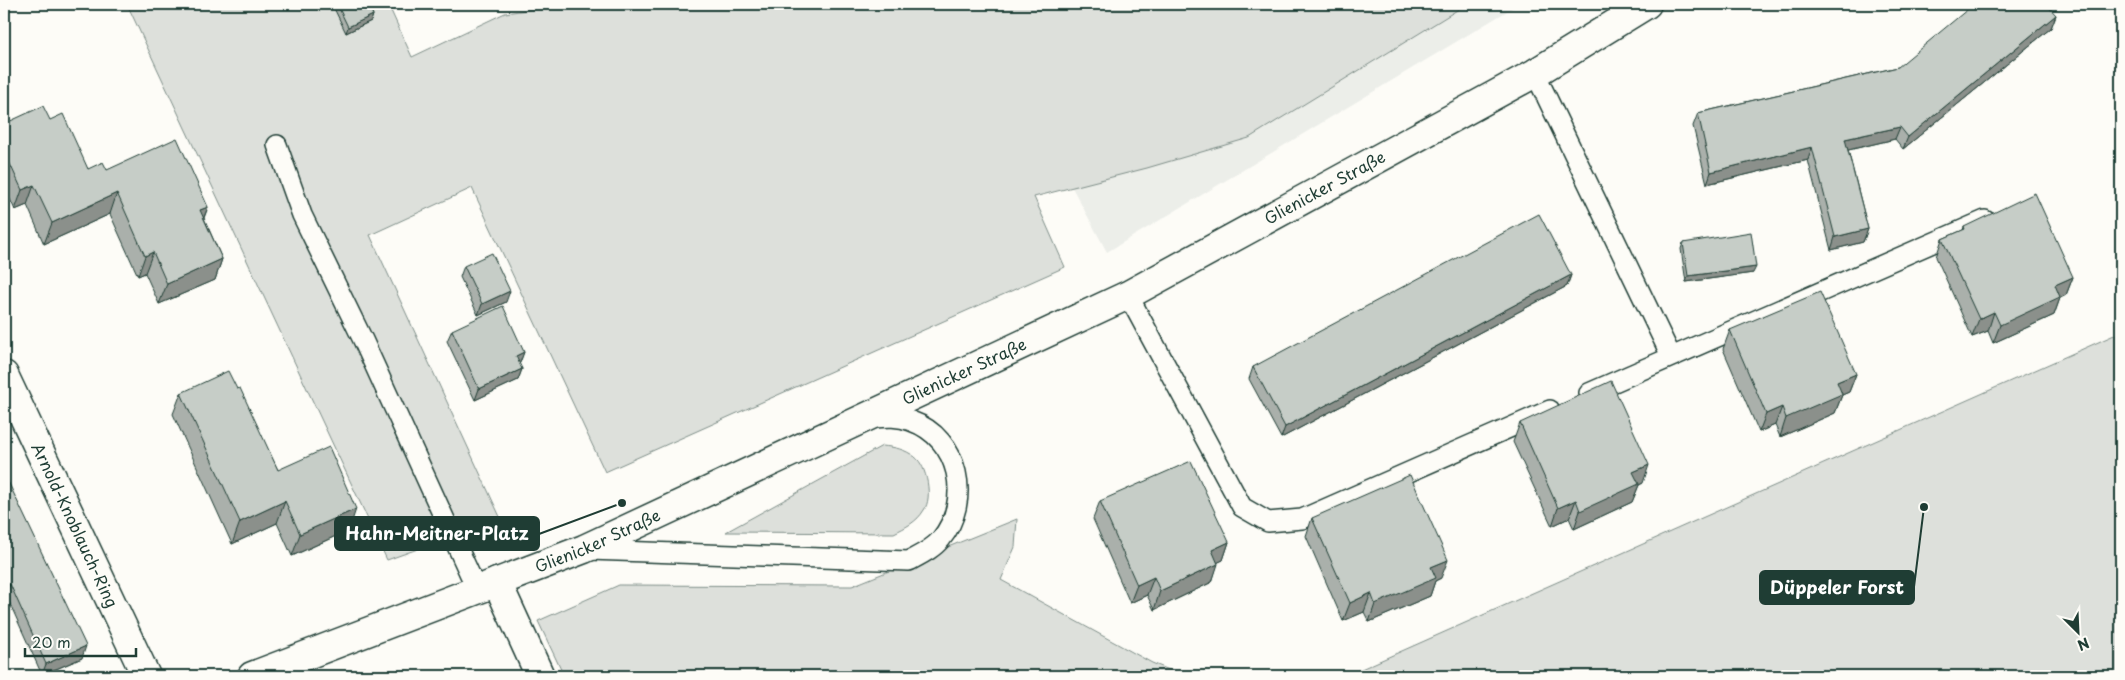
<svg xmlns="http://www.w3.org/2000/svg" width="2125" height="680" viewBox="0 0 2125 680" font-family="'Playpen Sans',sans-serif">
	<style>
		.built { fill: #eceee9 }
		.green { fill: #dde0db; stroke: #7e8e88 }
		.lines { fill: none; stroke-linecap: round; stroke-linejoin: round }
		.service-casing { stroke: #1f3d34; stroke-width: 22 }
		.minor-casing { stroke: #1f3d34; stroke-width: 31 }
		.service { stroke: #fdfcf7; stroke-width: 19 }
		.minor { stroke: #fdfcf7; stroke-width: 28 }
		.wall { fill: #aab0ab; stroke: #1f3d34 }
		.shaded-wall { fill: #8b908b; stroke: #1f3d34 }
		.building { fill: #c6cdc7; stroke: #1f3d34 }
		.labels { text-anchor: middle; stroke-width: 4.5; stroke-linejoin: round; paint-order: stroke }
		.street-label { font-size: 16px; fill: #1f3d34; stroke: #fdfcf7 }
		.leader { fill: none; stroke: #1f3d34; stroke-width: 2 }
		.callout-dot { fill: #1f3d34; stroke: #fdfcf7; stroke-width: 2 }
		.callout { fill: #1f3d34; stroke: #1f3d34; stroke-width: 2 }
		.callout-label { font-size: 18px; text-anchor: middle; font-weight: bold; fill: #fff }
	</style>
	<rect width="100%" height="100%" fill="#fdfcf7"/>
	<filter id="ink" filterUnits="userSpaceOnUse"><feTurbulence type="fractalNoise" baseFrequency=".02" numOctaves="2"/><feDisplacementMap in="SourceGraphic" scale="10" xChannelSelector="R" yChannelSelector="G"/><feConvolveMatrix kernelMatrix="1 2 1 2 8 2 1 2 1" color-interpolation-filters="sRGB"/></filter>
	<g filter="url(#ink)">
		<!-- built -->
		<path class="built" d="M981 4H1519L1107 252 1042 132Z"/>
		<!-- green -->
		<path class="green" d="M127 4H388L412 57 505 13 570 4H1467L1249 138 1147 168 1034 197 1065 267 605 472 472 188 370 235 501 519 387 560Z
			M2121 332V676H1343L1359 670Z
			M882 446C894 447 905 449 915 457 927 466 933 498 924 510 917 522 906 527 894 533L726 532Z
			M1017 519 1015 547 1001 580 1152 663 1184 676H564L538 621 619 585 852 586Z"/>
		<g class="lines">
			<defs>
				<path id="service" d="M1535 73 1671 356
					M277 145 302 215 363 340 477 590
					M1128 295 1242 507 1268 522 1302 519 1550 410
					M1589 393 1985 220
					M589 550 909 561C920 555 933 549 941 539 972 501 960 438 911 421 899 416 886 417 873 418"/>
				<g id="minor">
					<path id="s1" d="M4 375 146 676"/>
					<path d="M497 582 540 676"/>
					<path id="s2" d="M252 676 584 549 1128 295 1535 73 1647 4"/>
				</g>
			</defs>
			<!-- service casing -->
			<use href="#service" class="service-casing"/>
			<!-- minor casing -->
			<use href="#minor" class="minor-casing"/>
			<!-- service -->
			<use href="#service" class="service"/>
			<!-- minor -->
			<use href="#minor" class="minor"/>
		</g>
		<!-- wall -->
		<path class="wall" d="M332 4H368L373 15 371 21 346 33Z
			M2056 15 2051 28 1903 149 1895 139 1848 150 1868 229 1863 242 1831 250 1808 160 1707 184 1693 126 1698 113 1898 67Z
			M50 120 88 169 107 170 208 207 204 218 222 259 215 280 159 304 145 273 138 276 110 214 44 244 27 205 15 210 4 186V124Z
			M1964 227 2073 277 2066 295 2060 298 2054 315 1993 343 1988 331 1972 337 1936 257 1942 239 1963 230Z
			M1683 243 1753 273 1686 282 1681 249Z
			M464 266 506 302 478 315 460 277Z
			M1571 275 1567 286 1281 438 1249 379 1253 367Z
			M452 330 524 352 519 364 522 369 518 380 475 400 447 341Z
			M1730 330 1856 374 1849 392 1842 395 1835 413 1780 437 1775 425 1759 432 1723 349Z
			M237 389 278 470 349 530 292 556 277 523 232 544 173 414 181 393Z
			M1520 423 1643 483 1639 485 1632 502 1574 529 1569 518 1552 526 1513 442Z
			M4 473 82 658 42 675 6 595 4 596Z
			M1100 501 1229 542 1223 560 1218 562 1212 582 1154 610 1147 595 1130 603 1093 519Z
			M1312 518 1441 578 1435 581 1430 596 1369 622 1364 612 1343 621 1306 536Z"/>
		<!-- shaded-wall -->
		<path class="shaded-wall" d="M373 15 371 21 346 33 348 27Z
			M2056 15 2051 28 1903 149 1908 137Z
			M1900 127 1895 139 1840 152 1845 139Z
			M1812 147 1808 160 1707 184 1711 172Z
			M34 185 27 205 15 210 22 190Z
			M117 193 110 214 44 244 52 223Z
			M208 207 200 227V210Z
			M1868 229 1863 242 1831 250 1835 237Z
			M153 252 145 273 138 276 145 256Z
			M222 259 215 280 159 304 167 284Z
			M1756 267 1753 273 1686 282 1688 276Z
			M1571 275 1567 286 1281 438 1285 427Z
			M2073 277 2066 295 2060 298 2054 315 1993 343 2000 325 2055 285Z
			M510 291 506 302 478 315 482 304Z
			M1994 312 1988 331 1972 337 1979 319Z
			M524 352 520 363 512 367 516 356Z
			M522 369 518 380 475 400 479 389Z
			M1856 374 1849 392 1842 395 1835 413 1780 437 1786 418 1837 382Z
			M1782 407 1775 425 1759 432 1766 414Z
			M1649 465 1643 483 1639 485 1632 502 1574 529 1580 511 1633 472Z
			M1576 500 1569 518 1552 526 1558 508Z
			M285 501 277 523 232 544 240 522Z
			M356 509 349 530 292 556 300 534Z
			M1229 542 1223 560 1206 568 1212 550Z
			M1448 560 1441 578 1435 581 1430 596 1369 622 1375 604 1431 567Z
			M1218 564 1212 582 1154 610 1160 591Z
			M1154 577 1147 595 1130 603 1137 585Z
			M10 584 6 595 4 596 8 585Z
			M1371 593 1364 612 1343 621 1350 603Z
			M86 646 82 658 42 675 46 664Z"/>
		<!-- building -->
		<path class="building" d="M337 4H368L373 15 348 27Z
			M1974 4H2046L2056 15 1908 137 1900 127 1845 139 1868 229 1835 237 1812 147 1711 172 1698 113 1898 67Z
			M43 106 50 120 63 114 88 169 103 162 107 170 177 138 208 207 200 210 222 259 167 284 153 252 145 256 117 193 52 223 34 185 22 190 4 151V124Z
			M2035 193 2073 277 2055 285 2060 297 2000 325 1994 312 1979 319 1942 239 1965 229 1964 227Z
			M1539 214 1571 275 1285 427 1253 367Z
			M1751 232 1756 267 1688 276 1683 243Z
			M492 253 510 291 482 304 464 266Z
			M1820 292 1856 374 1837 382 1842 394 1786 418 1782 407 1766 414 1730 330Z
			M503 306 524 352 516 356 522 369 479 389 452 330Z
			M228 371 237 389 240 388 278 470 329 447 356 509 300 534 285 501 240 522 181 393Z
			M1611 381 1649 465 1633 472 1639 484 1580 511 1576 500 1558 508 1520 423Z
			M1191 461 1229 542 1212 550 1218 564 1160 591 1154 577 1137 585 1100 501Z
			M4 473 86 646 46 664 10 584 8 585 4 576Z
			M1410 475 1448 560 1431 567 1436 578 1375 604 1371 593 1350 603 1312 518Z"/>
	</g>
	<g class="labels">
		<!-- street labels -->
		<g class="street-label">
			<text dy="6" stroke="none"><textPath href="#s2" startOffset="1180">Glienicker Straße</textPath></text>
			<text dy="6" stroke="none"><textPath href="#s2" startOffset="775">Glienicker Straße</textPath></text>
			<text dy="6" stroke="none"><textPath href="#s1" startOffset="166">Arnold-Knoblauch-Ring</textPath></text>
			<text dy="6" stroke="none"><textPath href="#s2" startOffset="371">Glienicker Straße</textPath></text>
		</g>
	</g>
	<!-- callouts -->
	<path class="leader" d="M622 503L539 534M1924 507L1914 587"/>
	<g class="callout-dot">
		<circle cx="622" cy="503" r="5"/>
		<circle cx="1924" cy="507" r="5"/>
	</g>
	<g class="callout">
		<rect x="335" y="517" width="204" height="33" rx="5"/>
		<rect x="1760" y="571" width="154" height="33" rx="5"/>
	</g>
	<g class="callout-label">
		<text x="437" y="540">Hahn-Meitner-Platz</text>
		<text x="1837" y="594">Düppeler Forst</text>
	</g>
	<!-- margin -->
	<rect width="2125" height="680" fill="none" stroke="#fdfcf7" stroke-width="20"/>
	<rect x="10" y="10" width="2105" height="660" fill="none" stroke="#1f3d34" stroke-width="2" filter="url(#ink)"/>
	<!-- north arrow -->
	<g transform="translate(2078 632) rotate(156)" stroke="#fdfcf7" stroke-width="4" paint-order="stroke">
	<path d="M0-4L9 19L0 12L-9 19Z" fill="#1f3d34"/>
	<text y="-8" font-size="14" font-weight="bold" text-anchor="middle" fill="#1f3d34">N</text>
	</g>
	<!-- scale -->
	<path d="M25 648v8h111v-8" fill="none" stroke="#1f3d34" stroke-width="2.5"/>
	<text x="32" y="648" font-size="15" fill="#1f3d34" stroke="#fdfcf7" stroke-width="4" paint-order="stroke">20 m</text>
</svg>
